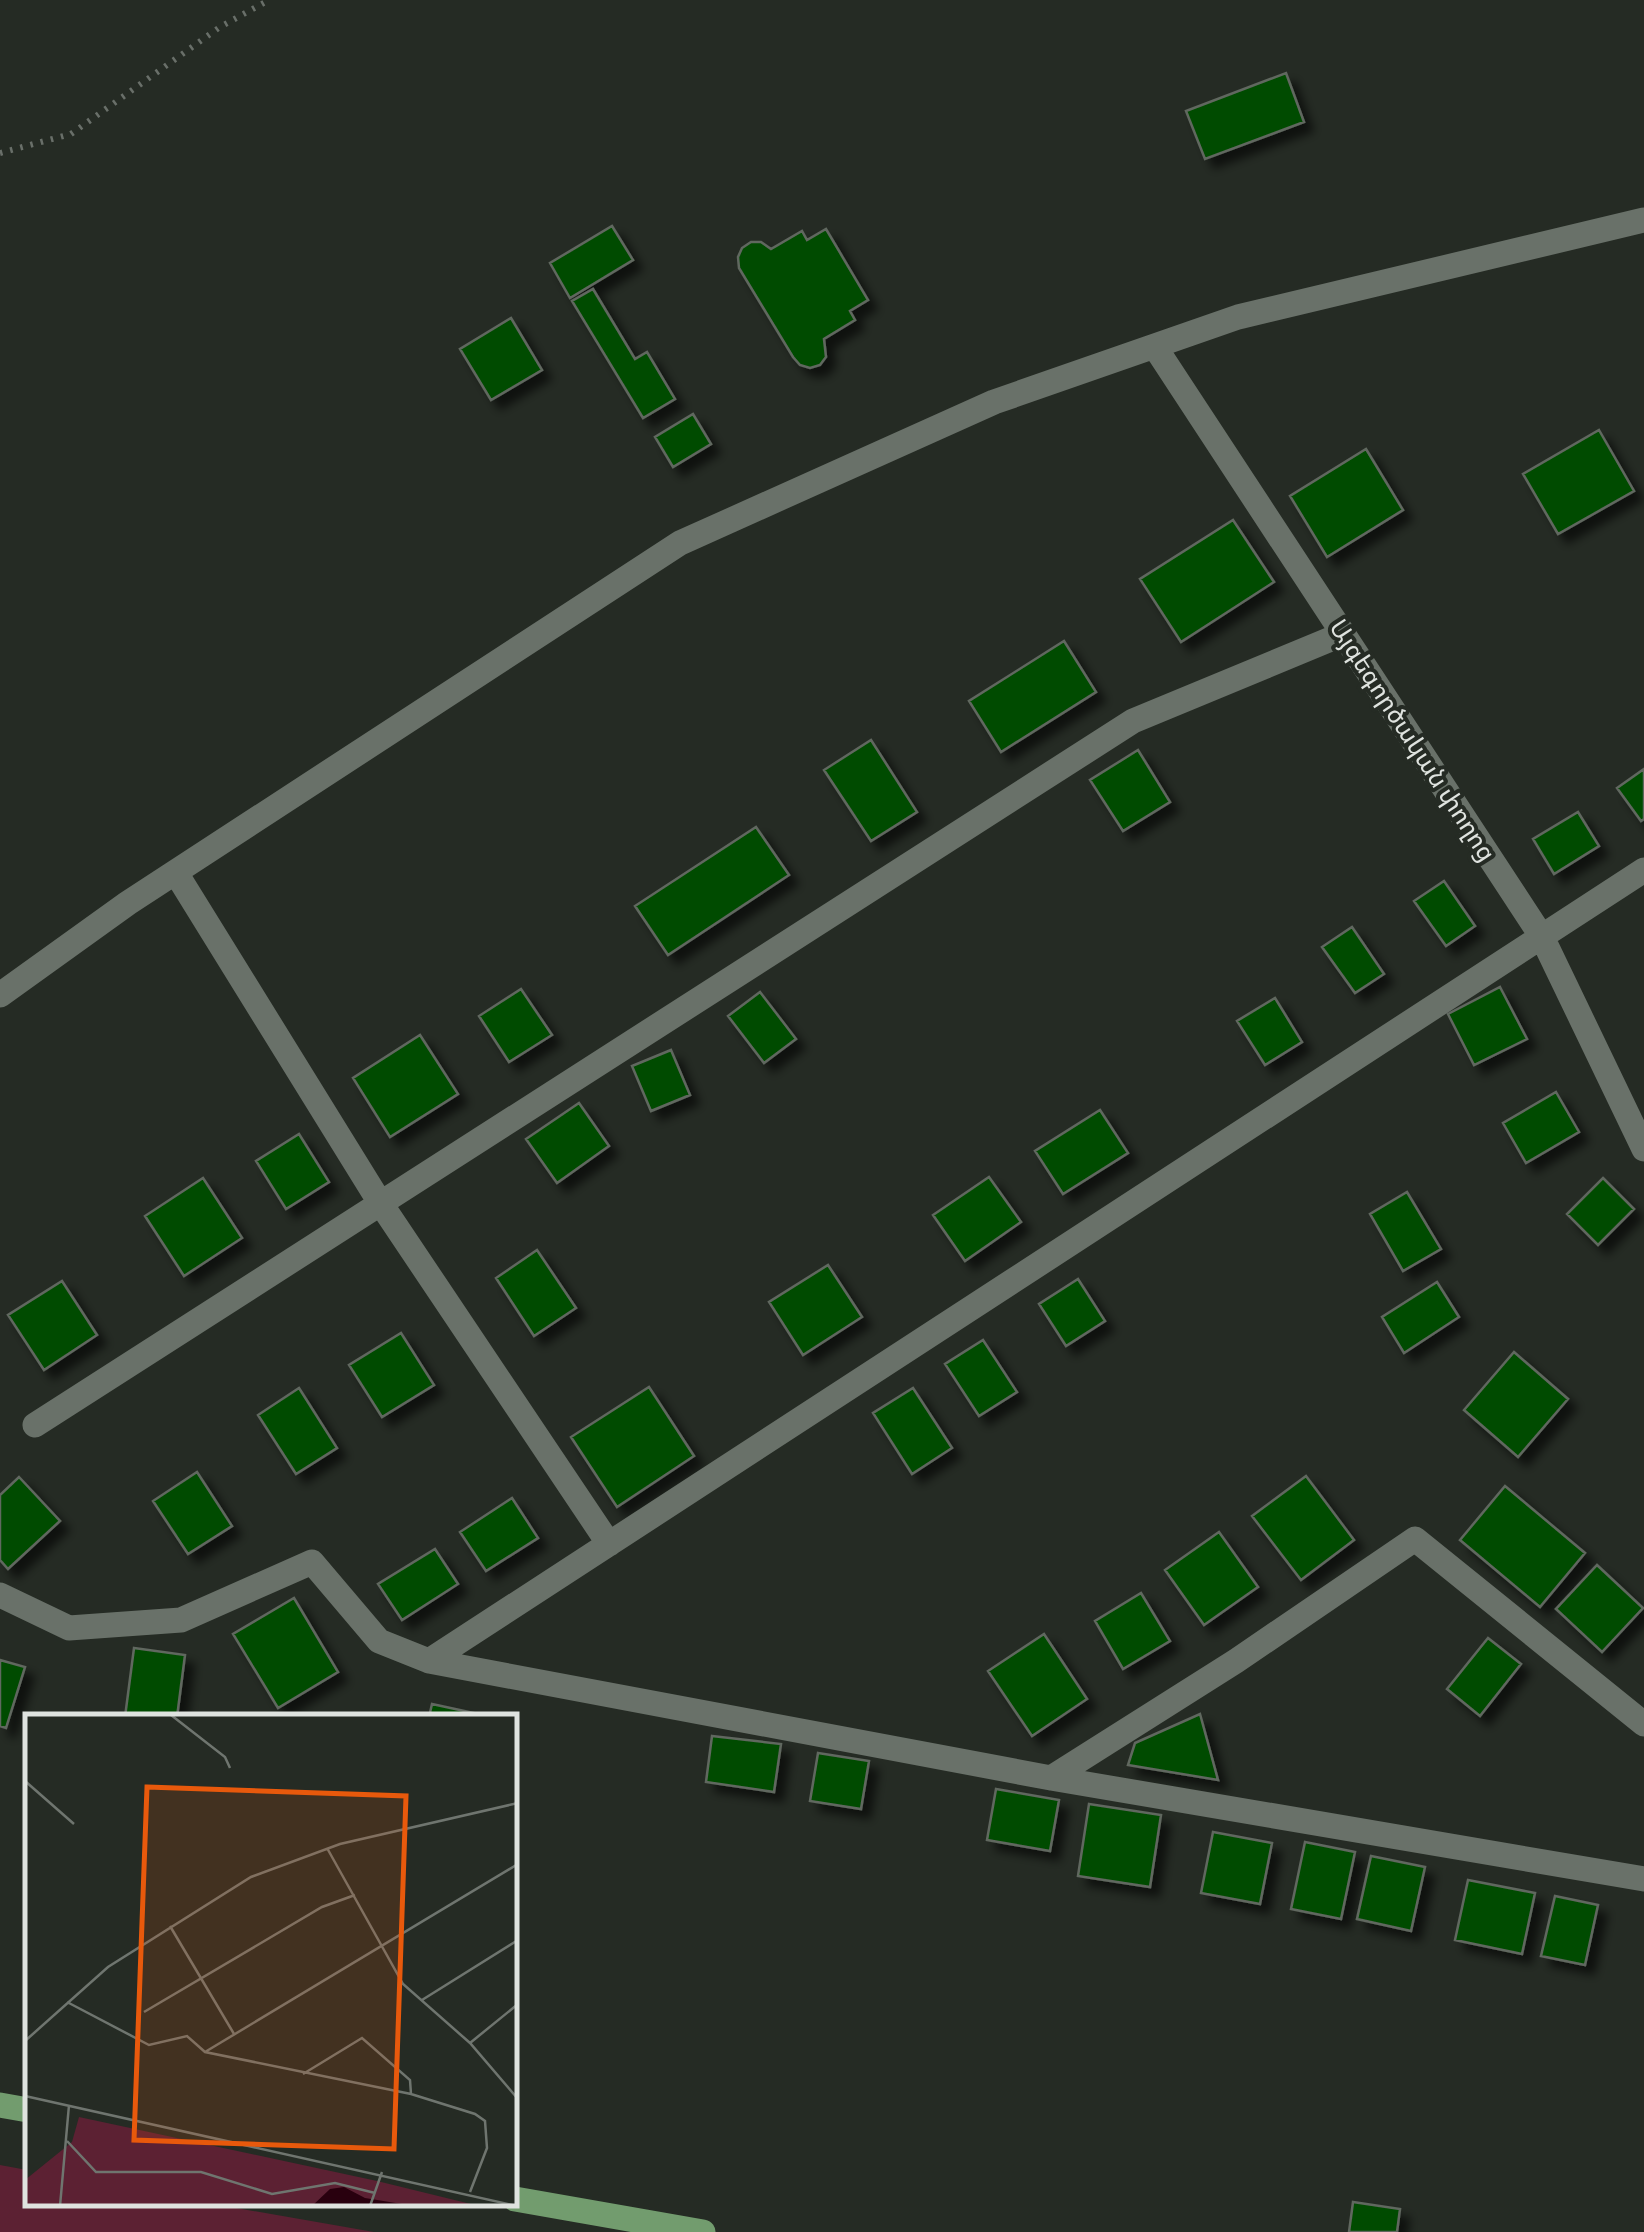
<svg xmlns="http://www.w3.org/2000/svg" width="1644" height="2232" viewBox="0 0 1644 2232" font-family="'PT Sans Narrow','Noto Sans Armenian',sans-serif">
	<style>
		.green { fill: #5c2133 }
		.building { fill: #004c00; stroke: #60675f; stroke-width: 2.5; filter: url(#shadow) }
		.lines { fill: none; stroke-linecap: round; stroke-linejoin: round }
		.path { stroke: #696f69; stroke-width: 6; stroke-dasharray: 2.5 8; stroke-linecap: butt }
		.street { stroke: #697169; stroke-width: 25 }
		.primary { stroke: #729c6e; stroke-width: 25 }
		.labels { text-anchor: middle; stroke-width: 8; stroke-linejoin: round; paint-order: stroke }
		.street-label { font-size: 25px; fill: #dfe3df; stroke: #252b24 }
		.inset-road { fill: none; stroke: #6f756f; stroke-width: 2.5 }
		.view { fill: #e8590c; fill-opacity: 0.15; stroke: #e8590c; stroke-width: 5 }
		.inset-edge { fill: none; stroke: #dfe3df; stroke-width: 5 }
	</style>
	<defs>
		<filter id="shadow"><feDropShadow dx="9" dy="9" stdDeviation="5" flood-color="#0009"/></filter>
	</defs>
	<rect width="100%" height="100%" fill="#252b24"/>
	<!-- green -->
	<path class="green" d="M0 2165 27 2170 28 2204 219 2205 374 2232H0Z"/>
	<!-- building -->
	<path class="building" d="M1286 73 1304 122 1205 159 1186 111Z
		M612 226 633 260 570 298 550 263Z
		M826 229 868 300 850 311 855 320 824 339 826 357 820 365 810 368 800 365 793 357 739 268 738 257 742 248 751 242H761L771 249 802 231 807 240Z
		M593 289 635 359 647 352 675 399 643 418 572 301Z
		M511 318 542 370 491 400 460 349Z
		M693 414 711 444 673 467 655 437Z
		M1599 430 1634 491 1558 534 1523 474Z
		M1366 449 1403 510 1327 557 1290 496Z
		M1233 520 1274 582 1181 642 1140 579Z
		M1064 641 1096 692 1001 752 969 701Z
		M871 740 917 812 871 841 824 770Z
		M1138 750 1170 802 1123 831 1090 780Z
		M1644 769V819L1641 821 1617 788Z
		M1578 812 1599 846 1554 874 1533 839Z
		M756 827 789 875 668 955 635 906Z
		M1444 881 1475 926 1446 946 1414 901Z
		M1352 927 1384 974 1355 993 1322 947Z
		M1500 987 1527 1039 1474 1065 1448 1014Z
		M521 989 552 1035 509 1062 479 1016Z
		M760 992 796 1039 764 1063 728 1016Z
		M1275 998 1302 1042 1265 1065 1237 1021Z
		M420 1035 458 1094 390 1137 353 1078Z
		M671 1050 690 1095 651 1111 632 1066Z
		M1556 1092 1579 1132 1526 1163 1503 1123Z
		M579 1103 609 1146 557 1183 526 1139Z
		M1100 1110 1128 1153 1063 1194 1035 1151Z
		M299 1134 329 1182 286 1209 256 1161Z
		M989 1177 1021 1222 965 1261 933 1215Z
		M203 1178 242 1238 184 1276 145 1216Z
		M1603 1178 1634 1209 1598 1245 1567 1214Z
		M1407 1192 1441 1249 1403 1271 1370 1214Z
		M537 1250 576 1308 534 1336 496 1278Z
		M828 1265 862 1317 803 1355 769 1302Z
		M1078 1279 1105 1321 1066 1346 1039 1304Z
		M62 1281 97 1335 44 1370 8 1315Z
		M1437 1282 1459 1317 1404 1353 1382 1317Z
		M401 1333 434 1385 382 1417 349 1365Z
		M983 1340 1017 1392 979 1416 945 1364Z
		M1514 1352 1568 1399 1518 1457 1464 1410Z
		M649 1387 694 1456 617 1507 571 1437Z
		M299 1388 337 1448 296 1474 258 1415Z
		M913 1388 952 1448 912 1474 873 1413Z
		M197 1472 232 1526 188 1554 153 1501Z
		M1306 1476 1354 1540 1301 1580 1252 1516Z
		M19 1477 60 1521 8 1569 0 1560V1495Z
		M1505 1486 1585 1553 1540 1607 1460 1540Z
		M512 1498 538 1538 486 1571 460 1532Z
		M1219 1532 1258 1587 1204 1625 1165 1570Z
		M435 1549 458 1584 402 1620 378 1584Z
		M1597 1565 1643 1608 1602 1652 1556 1609Z
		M1141 1593 1170 1641 1123 1669 1095 1621Z
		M294 1598 338 1672 278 1708 233 1634Z
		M1044 1634 1087 1699 1032 1736 988 1671Z
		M1488 1638 1521 1664 1480 1716 1447 1689Z
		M134 1648 185 1655 177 1717H125Z
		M0 1660 25 1667 6 1728 0 1726Z
		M432 1704 492 1717H429Z
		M1200 1714 1218 1780 1128 1765 1135 1743Z
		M712 1736 781 1744 774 1792 706 1782Z
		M818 1753 869 1761 861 1809 810 1801Z
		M996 1789 1059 1800 1050 1851 987 1840Z
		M1089 1804 1161 1815 1150 1887 1078 1876Z
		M1213 1832 1272 1843 1260 1904 1201 1893Z
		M1305 1842 1355 1852 1341 1919 1291 1909Z
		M1371 1856 1425 1867 1411 1931 1357 1919Z
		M1468 1880 1535 1893 1522 1954 1455 1940Z
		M1555 1896 1598 1905 1585 1965 1541 1956Z
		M1353 2202 1400 2209 1397 2232H1349Z"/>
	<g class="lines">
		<!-- path -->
		<path class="path" d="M0 153 71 134 220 27 269 0"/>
		<!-- street -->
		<path class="street" d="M1155 347 1542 937 1644 1149
			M176 873 379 1201 609 1544
			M0 995 128 903 680 543 994 402 1238 317 1644 220
			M35 1425 1133 721 1343 634
			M0 1595 69 1628 181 1620 312 1562 379 1641 429 1661 1051 1778 1644 1879
			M429 1661 1644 870
			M1051 1778 1236 1661 1415 1539 1644 1724"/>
		<!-- primary -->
		<path class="primary" d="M0 2105 28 2110
			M515 2199 703 2232"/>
	</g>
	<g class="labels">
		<!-- street labels -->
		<g class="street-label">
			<text transform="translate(1413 740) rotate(57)" y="9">Այգեգործական փողոց</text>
		</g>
	</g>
	<!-- overview -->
	<g transform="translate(25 1714)">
		<rect width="492" height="492" fill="#252b24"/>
		<path d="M54 403 352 467 454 492H0V466L47 428Z" fill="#5c2133"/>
		<path d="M319 473 340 484 389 492H287L305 475Z" fill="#29000e"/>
		<path class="inset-road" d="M146 1 200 43 205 54M0 67 49 110M302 134 378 270 445 329 493 385M145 212 209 320M397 286 493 226M42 288 124 331 162 322 180 338 386 380 450 400 460 407 462 434 445 478M119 298 297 193 330 181M0 327 83 253 226 163 315 130 493 89M445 329 493 290M180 338 493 150M278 360 337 324 385 366 386 380M0 382 492 492M42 427 71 458H176L247 480 310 469 350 479M35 492 44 391M345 492 357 458"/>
		<path class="view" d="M122 73 381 82 369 435 109 426Z"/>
		<rect width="492" height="492" class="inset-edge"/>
	</g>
</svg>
